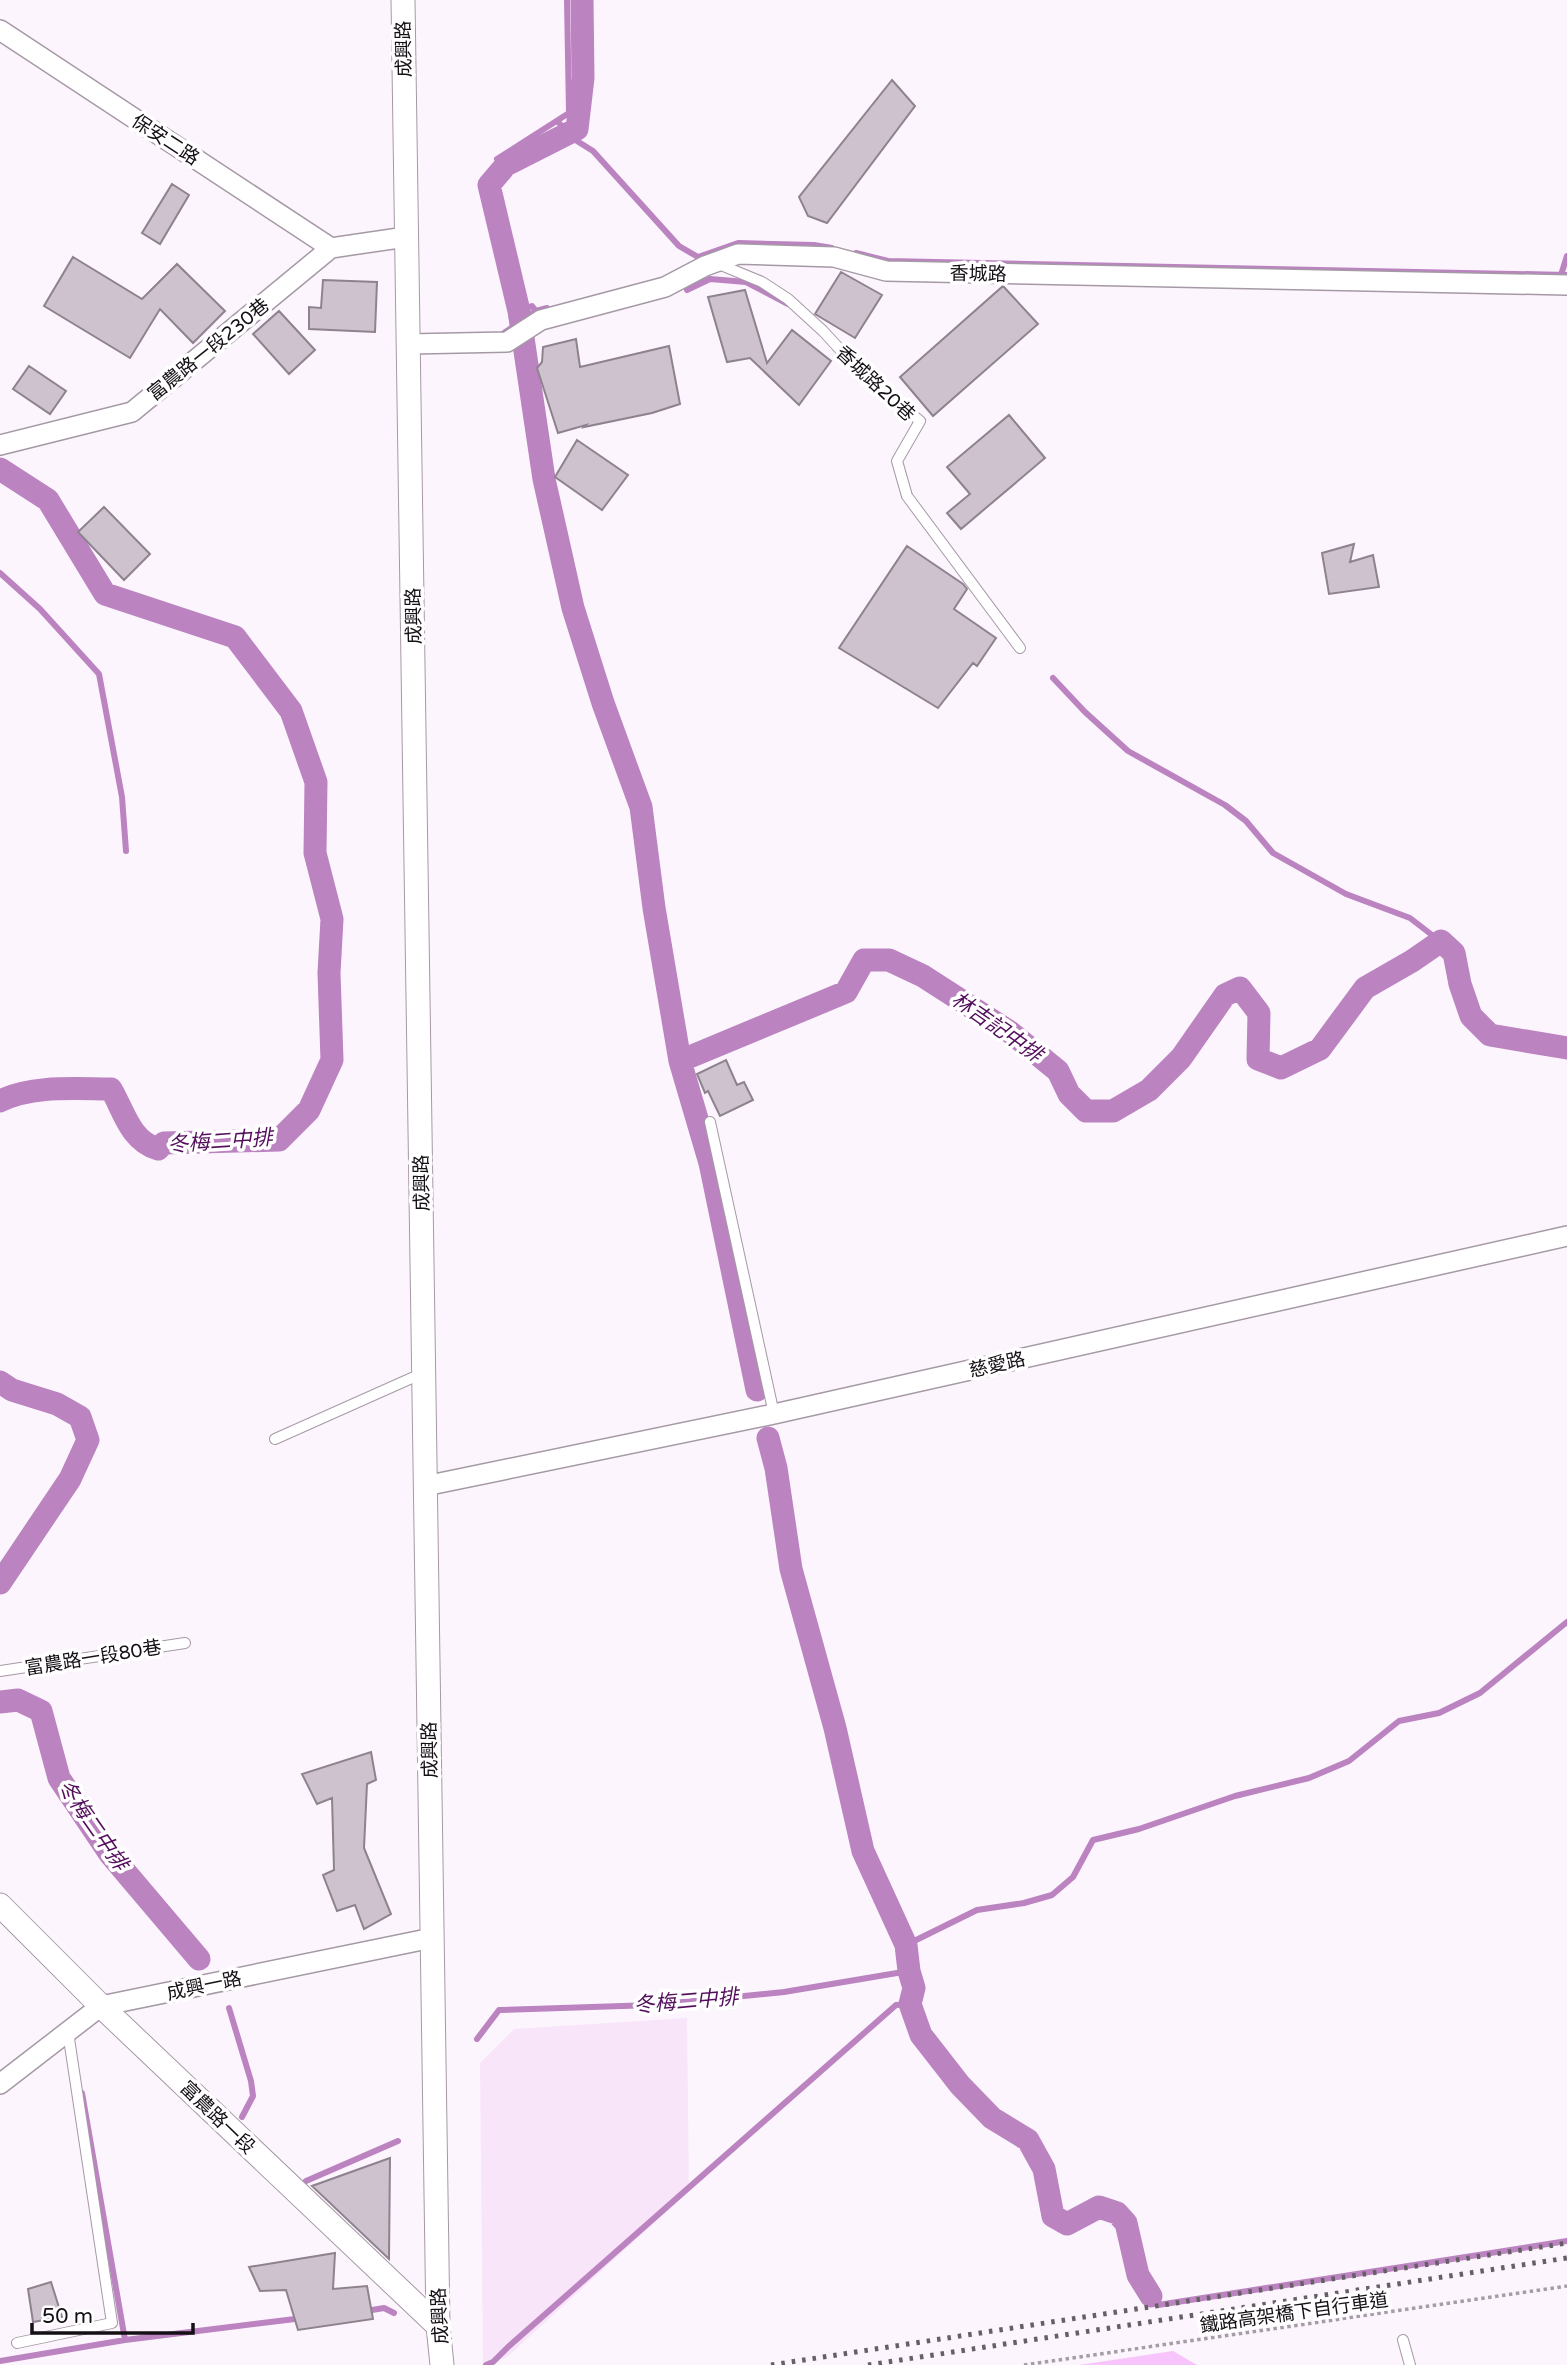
<svg xmlns="http://www.w3.org/2000/svg" width="1567" height="2365" viewBox="0 0 1567 2365" font-family="'Varela Round','Noto Sans TC',sans-serif">
	<style>
		.built { fill: #f8e5f9 }
		.green { fill: #f7c4fb }
		.lines { fill: none; stroke-linecap: round; stroke-linejoin: round }
		.stream { stroke: #bb83c0; stroke-width: 6 }
		.canal { stroke: #bb83c0; stroke-width: 23 }
		.building { fill: #cec2cf; stroke: #8e828f; stroke-width: 2 }
		.service-casing { stroke: #a599a6; stroke-width: 12 }
		.minor-casing { stroke: #a599a6; stroke-width: 22 }
		.tertiary-casing { stroke: #a599a6; stroke-width: 25 }
		.path { stroke: #a49da5; stroke-width: 3.5; stroke-dasharray: 3.5 3.5; stroke-linecap: butt }
		.service { stroke: #fff; stroke-width: 10 }
		.minor { stroke: #fff; stroke-width: 19 }
		.tertiary { stroke: #fff; stroke-width: 23 }
		.rail { stroke: #666066; stroke-width: 5; stroke-dasharray: 3.5 7; stroke-linecap: butt }
		.labels { text-anchor: middle; stroke-width: 7; stroke-linejoin: round; paint-order: stroke }
		.street-label { font-size: 19px; fill: #151015; stroke: #fff }
		.water-label { font-size: 21px; font-style: italic; fill: #540f5c; stroke: #fff }
	</style>
	<rect width="100%" height="100%" fill="#fdf5fe"/>
	<!-- built -->
	<path class="built" d="M687 2018 689 2191 506 2358 483 2362 480 2063 514 2029Z"/>
	<!-- green -->
	<path class="green" d="M1173 2351 1197 2365H1079Z"/>
	<g class="lines">
		<!-- stream -->
		<path class="stream" d="M557 121 577 141 593 151 679 246 698 257 738 243 814 245 832 248
			M497 159 569 113 567 0
			M856 253 888 261 1567 275
			M1561 275 1567 256
			M687 290 710 279 746 282 788 304
			M519 311 532 306 536 311
			M504 333 536 311 547 308
			M0 573 40 609 99 674 122 797 126 851
			M1053 678 1085 712 1128 751 1225 805 1246 821 1273 853 1346 894 1410 918 1432 935
			M906 1945 977 1910 1024 1903 1052 1895 1073 1877 1093 1840 1139 1829 1235 1796 1309 1778 1349 1761 1399 1721 1439 1713 1480 1693 1567 1622
			M229 2008 251 2081 253 2096 242 2117
			M477 2039 499 2010 653 2005 784 1992 909 1971
			M82 2093 125 2340
			M306 2181 398 2141
			M1158 2305 1567 2241
			M366 2311 384 2308 394 2313
			M0 2361 125 2340 303 2318
			M486 2365 493 2362 508 2347 896 2005 910 2004"/>
		<!-- canal -->
		<path class="canal" d="M582 0 583 78 577 129 506 165 489 185 519 311 544 479 573 608 603 703 641 807 654 908 680 1061 710 1163 757 1390
			M0 469 48 500 105 594 235 637 291 711 316 782 315 853 332 919 329 973 332 1060 309 1110 279 1140 164 1143 158 1149C130 1141 124 1111 111 1089 75 1089 33 1085 0 1101
			M680 1061 846 992 864 960H889L923 976 1010 1032 1058 1071 1069 1094 1086 1111H1113L1149 1090 1181 1058 1225 995 1240 988 1259 1013 1258 1059 1281 1068 1320 1049 1365 988 1412 961 1441 941 1454 953 1460 984 1471 1016 1490 1035 1567 1048
			M0 1382 12 1390 57 1404 80 1417 88 1440 70 1479 0 1583
			M768 1438 776 1468 791 1569 835 1728 863 1851 906 1945 909 1971 914 1988 910 2004 921 2035 960 2085 992 2118 1028 2140 1044 2169 1053 2216 1067 2224 1099 2207 1117 2213 1126 2223 1138 2275 1151 2296
			M0 1702 18 1700 41 1711 59 1778 110 1854 199 1959"/>
	</g>
	<!-- building -->
	<path class="building" d="M892 80 915 106 827 223 808 216 799 197Z
		M172 184 189 195 160 244 142 233Z
		M73 257 142 299 177 264 225 311 193 343 160 309 130 358 44 306Z
		M841 272 882 295 855 338 815 314Z
		M323 280 377 282 375 332 309 329V307L321 308Z
		M1003 286 1038 324 933 416 900 377Z
		M745 290 767 363 792 330 831 361 799 405 750 358 727 362 708 297Z
		M279 311 315 350 289 374 253 334Z
		M576 339 580 367 669 346 680 404 652 413 584 427 586 425 558 433 537 368 542 362 543 347Z
		M29 366 66 391 50 414 13 389Z
		M1009 415 1045 458 961 529 947 513 970 494 947 467Z
		M577 440 628 475 602 510 555 477Z
		M104 507 150 554 124 580 78 532Z
		M1354 544 1350 562 1373 555 1379 587 1329 594 1322 553Z
		M907 546 963 584 967 589 954 609 996 638 977 666 973 663 938 708 839 648Z
		M726 1060 737 1085 744 1082 753 1100 720 1116 708 1091 705 1093 697 1074Z
		M371 1752 376 1780 367 1784 364 1848 391 1914 364 1929 355 1905 337 1911 323 1875 334 1870 332 1798 317 1804 302 1774Z
		M390 2158 389 2259 312 2186Z
		M335 2253 333 2289 367 2286 373 2319 298 2330 286 2290 260 2291 249 2267Z
		M51 2282 62 2317 33 2322 28 2289Z"/>
	<g class="lines">
		<defs>
			<path id="service" d="M716 263 762 282 788 299 823 331 857 368 920 421 897 461 907 496 1020 648
				M710 1122 774 1414
				M275 1439 423 1373
				M0 1671 185 1643
				M1403 2340 1410 2365
				M17 2343 112 2323 68 2032"/>
			<path id="minor" d="M0 30 331 248
				M409 344 507 342 541 320 665 287 705 266 738 254 834 257 886 271 1567 285
				M0 445 132 412 331 248 406 237
				M425 1486 774 1414 1567 1236
				M0 2084 101 2006 432 1938"/>
			<path id="tertiary" d="M403 0 438 2326 442 2365
				M0 1905 101 2006 438 2326"/>
		</defs>
		<!-- service casing -->
		<use href="#service" class="service-casing"/>
		<!-- minor casing -->
		<use href="#minor" class="minor-casing"/>
		<!-- tertiary casing -->
		<use href="#tertiary" class="tertiary-casing"/>
		<!-- path -->
		<path class="path" d="M1024 2365 1567 2286"/>
		<!-- service -->
		<use href="#service" class="service"/>
		<!-- minor -->
		<use href="#minor" class="minor"/>
		<!-- tertiary -->
		<use href="#tertiary" class="tertiary"/>
		<!-- rail -->
		<path class="rail" d="M771 2365 1567 2243
			M868 2365 1567 2258"/>
	</g>
	<g class="labels">
		<!-- street labels -->
		<g class="street-label">
			<text transform="translate(403 49) rotate(-91)" y="7">成興路</text>
			<text transform="translate(166 139) rotate(33)" y="7">保安二路</text>
			<text transform="translate(978 273) rotate(1)" y="7">香城路</text>
			<text transform="translate(208 349) rotate(-39)" y="7">富農路一段230巷</text>
			<text transform="translate(876 383) rotate(43)" y="7">香城路20巷</text>
			<text transform="translate(413 616) rotate(-91)" y="7">成興路</text>
			<text transform="translate(421 1183) rotate(-91)" y="7">成興路</text>
			<text transform="translate(997 1364) rotate(-13)" y="7">慈愛路</text>
			<text transform="translate(93 1657) rotate(-9)" y="7">富農路一段80巷</text>
			<text transform="translate(429 1750) rotate(-91)" y="7">成興路</text>
			<text transform="translate(204 1985) rotate(-12)" y="7">成興一路</text>
			<text transform="translate(218 2117) rotate(44)" y="7">富農路一段</text>
			<text transform="translate(1294 2312) rotate(-8)" y="7">鐵路高架橋下自行車道</text>
			<text transform="translate(439 2316) rotate(-93)" y="7">成興路</text>
		</g>
		<!-- water labels -->
		<g class="water-label">
			<text transform="translate(997 1027) rotate(35)" y="7">林吉記中排</text>
			<text transform="translate(220 1141) rotate(-4)" y="7">冬梅二中排</text>
			<text transform="translate(93 1825) rotate(55)" y="7">冬梅二中排</text>
			<text transform="translate(686 2001) rotate(-5)" y="7">冬梅二中排</text>
		</g>
	</g>
	<!-- scale -->
	<path d="M32 2323v10h161v-10" fill="none" stroke="#151015" stroke-width="3.5"/>
	<text x="42" y="2323" font-size="21" fill="#151015" stroke="#ffffff" stroke-width="5" paint-order="stroke">50 m</text>
</svg>
